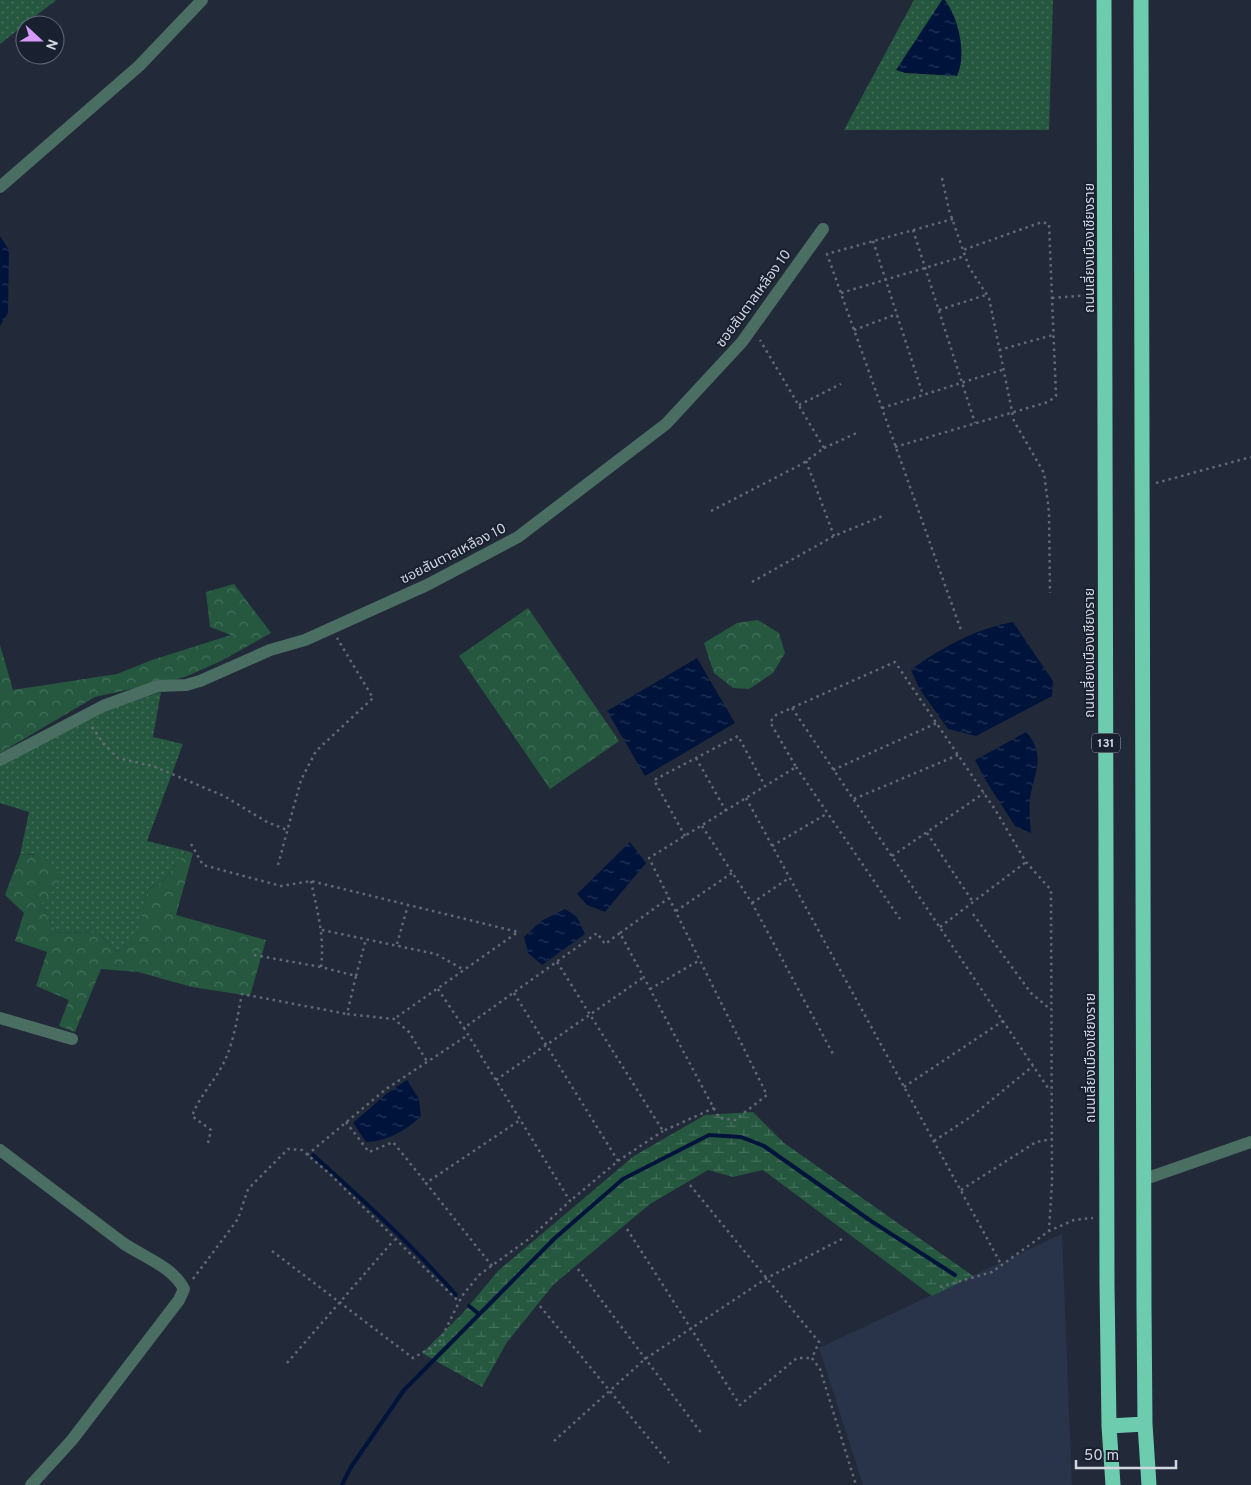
<svg xmlns="http://www.w3.org/2000/svg" width="1251" height="1485" viewBox="0 0 1251 1485" font-family="Overpass,'Noto Sans Thai',sans-serif">
	<style>
		.built { fill: #293349 }
		.grass { fill: url(#grass-dots) }
		.forest { fill: url(#forest-crowns) }
		.wetland { fill: url(#wetland-marsh) }
		.water { fill: url(#water-ripples) }
		.lines { fill: none; stroke-linecap: round; stroke-linejoin: round }
		.stream { stroke: #00143b; stroke-width: 4 }
		.path { stroke: #626977; stroke-width: 2.5; stroke-dasharray: 2.5 4; stroke-linecap: butt }
		.minor { stroke: #4a6e61; stroke-width: 12 }
		.highway { stroke: #6dccae; stroke-width: 15 }
		.labels { text-anchor: middle; stroke-width: 4; stroke-linejoin: round; paint-order: stroke }
		.shield { fill: #19202f; stroke: #9a9fab; stroke-width: 1 }
		.shield-label { font-size: 12px; font-weight: bold; fill: #d1d6e0 }
		.street-label { font-size: 14px; fill: #d1d6e0; stroke: #19202f }
	</style>
	<defs>
		<pattern id="grass-dots" width="8" height="8" patternUnits="userSpaceOnUse" patternTransform="scale(1.25)"><rect width="8" height="8" fill="#25583f"/><path d="M2 2h.1M6 6h.1" fill="none" stroke="#446f5a" stroke-width="1.8" stroke-linecap="round"/></pattern>
		<pattern id="forest-crowns" width="20" height="18" patternUnits="userSpaceOnUse" patternTransform="scale(1.25)"><rect width="20" height="18" fill="#25583f"/><path d="M2 6a3 3 0 1 1 6 0M12 15a3 3 0 1 1 6 0" fill="none" stroke="#446f5a"/></pattern>
		<pattern id="wetland-marsh" width="20" height="14" patternUnits="userSpaceOnUse" patternTransform="scale(1.25)"><rect width="20" height="14" fill="#25583f"/><path d="M1 5h8M5 5V1M11 12h8M15 12V8" fill="none" stroke="#446f5a"/></pattern>
		<pattern id="water-ripples" width="26" height="14" patternUnits="userSpaceOnUse" patternTransform="scale(1.25)"><rect width="26" height="14" fill="#00143b"/><path d="M2 4q2-2 4 0t4 0M15 11q2-2 4 0t4 0" fill="none" stroke="#243557"/></pattern>
	</defs>
	<rect width="100%" height="100%" fill="#222a3a"/>
	<!-- built -->
	<path class="built" d="M1062 1234 1072 1485H863L819 1348Z"/>
	<!-- grass -->
	<path class="grass" d="M0 0H56L0 44Z
		M914 0H1053L1049 130H844Z
		M161 692 153 737 183 744 147 841 187 851 162 882 148 889 136 940 117 952 98 933 56 932 41 905 34 854 20 855 29 812 0 803V765L95 714Z"/>
	<!-- forest -->
	<path class="forest" d="M234 584 271 633 221 661 185 677 95 697 0 753V645L13 690 117 674 152 660 231 635 210 627 206 592Z
		M528 608 619 741 550 789 459 656Z
		M758 620 779 633 785 653 773 673 749 689 733 688 714 673 704 643 737 623Z
		M187 851 193 853 176 915 266 940 250 996 192 987 138 972 101 969 75 1032 59 1026 69 1000 36 986 47 952 15 941 24 913 5 895 20 855C43 853 52 859 62 879L41 905 56 932 98 933 117 952 136 939 148 889 162 882Z"/>
	<!-- wetland -->
	<path class="wetland" d="M753 1112 784 1143 973 1276 932 1296 763 1170 733 1177 708 1170 650 1204 554 1284 507 1342 482 1387 422 1353 462 1314 499 1270 634 1156 705 1115Z"/>
	<!-- water -->
	<path class="water" d="M942 0H945C959 19 967 55 957 76L905 73 896 70Z
		M0 236 9 250 8 313 0 326Z
		M1013 622 1053 681 1052 696 976 736 948 729 919 688 911 670C938 649 980 627 1013 622Z
		M697 658 735 723 645 776 607 711Z
		M1026 732C1047 754 1034 774 1030 798 1029 809 1030 821 1031 833L1015 826 986 781 975 760Z
		M630 842 646 863 605 912 587 905 577 894Z
		M565 909 577 917 585 934 542 965 528 953 524 937 541 921Z
		M407 1080 419 1099 421 1116C407 1130 386 1142 366 1142L353 1123 386 1094Z"/>
	<g class="lines">
		<!-- stream -->
		<path class="stream" d="M313 1155C362 1199 412 1245 456 1295
			M469 1306 479 1314
			M342 1485 351 1467 404 1390 555 1238 623 1179 709 1135 741 1137 764 1146 871 1221 955 1275"/>
		<!-- path -->
		<path class="path" d="M942 178 949 210 969 267 989 298 1014 421 1044 473 1049 512 1050 593
			M953 219 827 254 961 630
			M913 230 975 423
			M873 241 923 395
			M841 293 965 256
			M1052 298 1090 295
			M939 310 986 295
			M854 330 897 314
			M999 350 1053 335
			M799 405 841 384
			M882 408 1002 370
			M895 447 1048 402 1056 396 1049 224 1042 222 963 250
			M824 448 859 432
			M806 461 834 536
			M1156 483 1251 457
			M711 511 802 464 824 448 760 340
			M752 582 834 536 885 515
			M792 708 1050 1091
			M92 727 104 744 118 758 153 766 224 796 267 822 287 830
			M696 758 726 811
			M796 767 900 919
			M833 770 937 723
			M746 798 1001 1264
			M854 799 958 755
			M702 826 752 903 833 1054
			M927 833 973 902
			M685 836 654 780 738 736 765 786
			M191 844 203 865 281 886 311 881 518 932 394 1019
			M772 846 828 813
			M892 856 984 793
			M278 865 301 780 316 751 373 698 337 638
			M311 881C317 910 325 937 321 967L356 976 347 1014 394 1019 409 1032 428 1063
			M752 903 789 878
			M676 911 732 873
			M973 914 1031 993 1050 1009
			M940 927 1026 862
			M322 930 436 954 464 970
			M620 933 669 898
			M397 944 408 905
			M254 955 321 967
			M557 962 663 1131 714 1108
			M356 976 366 939
			M438 989 464 1028
			M650 989 700 960
			M514 993 618 1161 570 1201
			M496 1080 644 977
			M904 1087 1003 1021
			M346 1122 369 1152 393 1142 426 1183
			M934 1141 972 1116 1033 1066
			M208 1143 211 1130 192 1116C199 1097 213 1083 222 1066 234 1044 237 1018 242 994L347 1014
			M307 1155 386 1089 468 1035
			M618 1161 663 1131
			M690 1185 819 1342 812 1358
			M961 1190 1036 1142 1052 1139
			M627 1229 740 1405 797 1358H812
			M272 1251 413 1358 439 1343 462 1296 479 1275 530 1238 570 1201 464 1028 597 933 605 944 620 933 719 1118 735 1120 767 1095 649 858 796 767 770 722 776 715 895 662 996 811 1026 862 1051 890 1052 1182 1049 1231
			M492 1266 426 1183 520 1120
			M578 1269 702 1434
			M193 1279 238 1219 248 1189 288 1149 302 1150 331 1175 459 1302
			M940 1287 992 1272 1049 1231 1074 1220 1093 1218
			M540 1306 669 1463
			M812 1358 820 1369 856 1485
			M287 1363 394 1240
			M554 1441 645 1359 767 1278 842 1239"/>
		<!-- minor -->
		<path class="minor" d="M0 187 139 66 202 0
			M0 760 103 706 158 686 186 685 200 681 270 650 305 640 427 585 518 537 666 424 742 342 823 229
			M0 1018 72 1039
			M0 1150C41 1181 82 1212 123 1243 143 1257 172 1266 184 1289L179 1300 72 1440 31 1485
			M1145 1179 1251 1142"/>
		<!-- highway -->
		<path class="highway" d="M1104 0 1107 1284 1109 1426 1113 1485
			M1141 0 1144 1306 1145 1424 1149 1485
			M1109 1426 1145 1424"/>
	</g>
	<g class="labels">
		<!-- shield labels -->
		<rect class="shield" x="1092" y="733.5" width="28" height="19" rx="4"/>
		<g class="shield-label">
			<text x="1106" y="747">131</text>
		</g>
		<!-- street labels -->
		<g class="street-label">
			<text transform="translate(1089 248) rotate(-90)" y="5">ถนนเลี่ยงเมืองเชียงราย</text>
			<text transform="translate(753 298) rotate(-54)" y="5">ซอยสันตาลเหลือง 10</text>
			<text transform="translate(453 553) rotate(-27)" y="5">ซอยสันตาลเหลือง 10</text>
			<text transform="translate(1089 653) rotate(-90)" y="5">ถนนเลี่ยงเมืองเชียงราย</text>
			<text transform="translate(1090 1058) rotate(-90)" y="5">ถนนเลี่ยงเมืองเชียงราย</text>
		</g>
	</g>
	<!-- north arrow -->
	<g transform="translate(40 40) rotate(111)"><circle r="24" fill="#19202f" stroke="#636976"/>
	<path d="M0-4L9 19L0 12L-9 19Z" fill="#d69bfa"/>
	<text y="-8" font-size="14" font-weight="bold" text-anchor="middle" fill="#d1d6e0">N</text>
	</g>
	<!-- scale -->
	<path d="M1076 1460v8h100v-8" fill="none" stroke="#d1d6e0" stroke-width="2.5"/>
	<text x="1084" y="1460" font-size="15" fill="#d1d6e0" stroke="#19202f" stroke-width="4" paint-order="stroke">50 m</text>
</svg>
